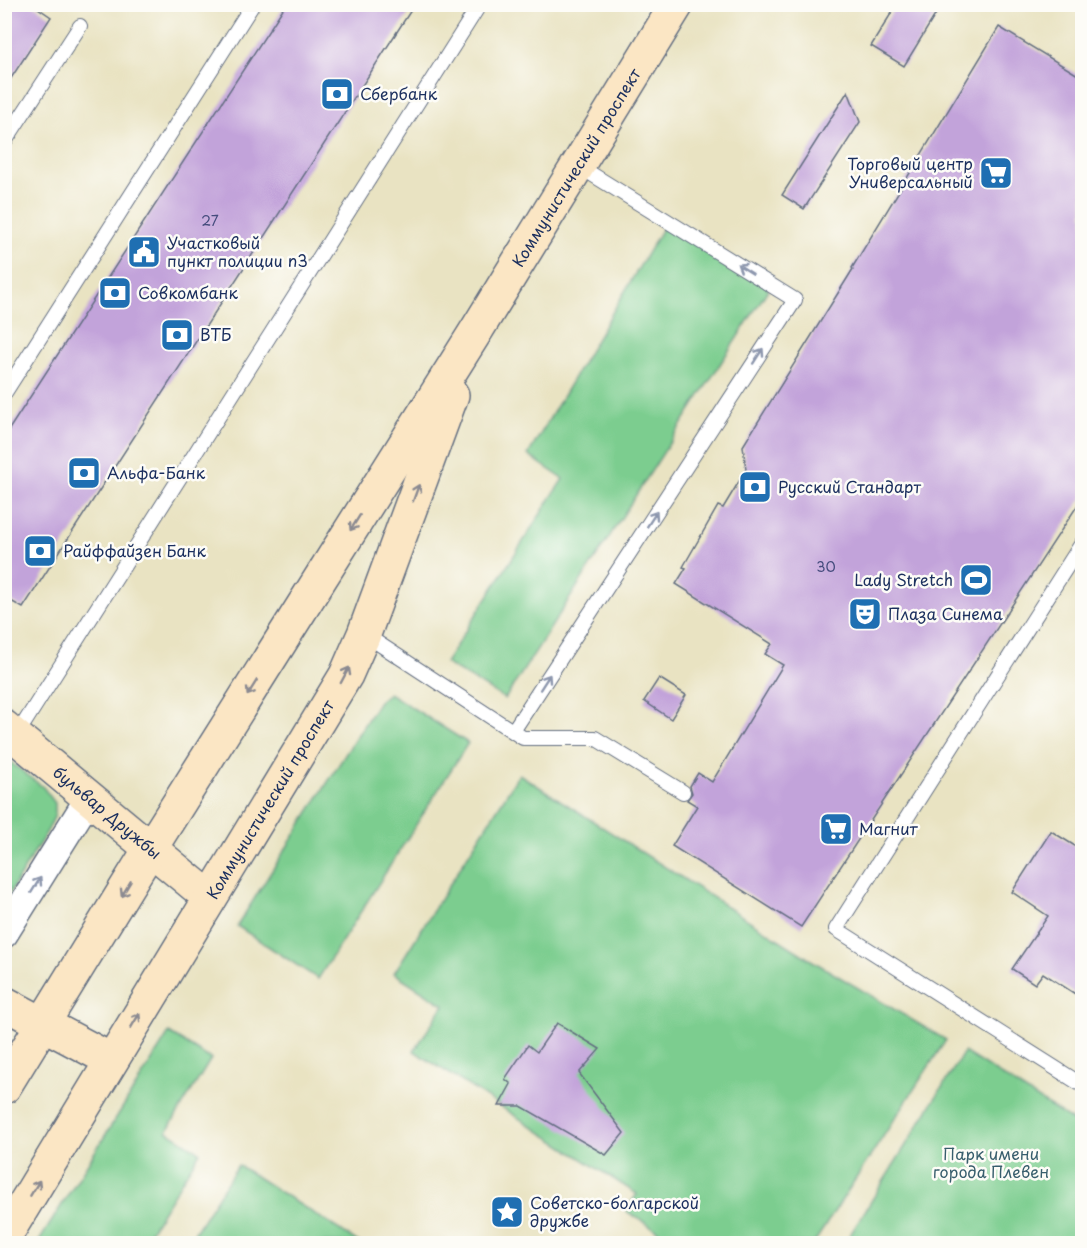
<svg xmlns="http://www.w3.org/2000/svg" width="1087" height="1248" viewBox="0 0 1087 1248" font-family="'Playpen Sans',sans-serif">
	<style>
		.green { fill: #7bcd8f; stroke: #4b7e76; stroke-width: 1.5 }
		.building { fill: #c2a3da }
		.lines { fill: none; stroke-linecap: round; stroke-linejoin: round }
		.lane-casing { stroke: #636e81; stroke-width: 16 }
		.street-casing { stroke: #636e81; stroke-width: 30 }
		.secondary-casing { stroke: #636e81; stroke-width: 36 }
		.lane { stroke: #fff; stroke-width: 14 }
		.street { stroke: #fff; stroke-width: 27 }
		.secondary { stroke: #fbe6c4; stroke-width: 33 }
		.oneway { stroke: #8d97ae }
		.oneway2 { stroke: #8b8a91 }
		.labels { text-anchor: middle; stroke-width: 5; stroke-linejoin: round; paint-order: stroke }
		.number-label { font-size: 14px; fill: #454c7d }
		.poi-label { font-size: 16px; fill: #1b2f5e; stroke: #fdfcf7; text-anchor: start }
		.street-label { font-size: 16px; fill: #1b2f5e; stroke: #fdfcf7 }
		.park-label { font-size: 16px; fill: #385e6d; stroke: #fdfcf7 }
	</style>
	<rect width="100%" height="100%" fill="#fdfcf7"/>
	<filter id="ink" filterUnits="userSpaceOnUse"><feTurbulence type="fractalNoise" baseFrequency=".0167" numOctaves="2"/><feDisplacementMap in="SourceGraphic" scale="12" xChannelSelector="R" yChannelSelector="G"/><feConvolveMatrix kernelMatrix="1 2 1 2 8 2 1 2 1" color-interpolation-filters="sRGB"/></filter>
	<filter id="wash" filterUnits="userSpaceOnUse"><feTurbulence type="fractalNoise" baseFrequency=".008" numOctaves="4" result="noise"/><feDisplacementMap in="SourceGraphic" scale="24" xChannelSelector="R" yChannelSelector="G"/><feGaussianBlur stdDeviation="1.35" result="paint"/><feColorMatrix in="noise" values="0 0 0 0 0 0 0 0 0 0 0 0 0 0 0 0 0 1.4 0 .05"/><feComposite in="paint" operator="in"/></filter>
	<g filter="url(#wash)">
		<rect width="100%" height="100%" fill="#e9e3c2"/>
		<!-- green -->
		<path class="green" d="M667 220 771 285 505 699 445 663 563 479 528 455Z
			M389 693 468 743 318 979 237 926 379 701Z
			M5 758 43 787 55 803V815L48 830 5 901Z
			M519 774 811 960 946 1040 814 1243H677L626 1211 637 1194 414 1051 444 1005 394 973Z
			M169 1033 211 1059 167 1131 200 1152 143 1243H38Z
			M964 1052 1082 1127V1243H845Z
			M238 1165 360 1243H188Z"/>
		<g id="blocks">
			<!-- building -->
			<path class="building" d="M4 4H32L51 17 4 89Z
				M286 4H415L23 608 4 597V437Z
				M897 4H942L904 66 871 46Z
				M999 27 1083 78V497L801 927 672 846 697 806 687 800 692 793 690 786 698 773 712 782 783 665 765 654 772 644 676 584 686 568 683 567 718 506 723 508 746 470 743 446 853 269 852 268Z
				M848 91 860 122 804 209 782 195Z
				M659 678 686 695 671 719 644 701Z
				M1051 831 1083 851V999L1043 973 1035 984 1012 969 1048 916 1012 892Z
				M557 1023 600 1049 579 1073 624 1133 606 1155 521 1106H499L511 1084 505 1079 528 1045 537 1052Z"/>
		</g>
	</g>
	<g filter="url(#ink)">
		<use href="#blocks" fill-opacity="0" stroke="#636e81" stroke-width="1.5"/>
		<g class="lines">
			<defs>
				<path id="lane" d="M4 143 80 26
					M4 394 253 4
					M1082 543 836 929 1082 1085
					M364 634 523 738H595L683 792
					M513 731 795 300 577 165
					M16 736 480 4"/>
				<path id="street" d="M4 934 89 798"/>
				<g id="secondary">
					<path id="s1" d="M4 727 210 898"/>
					<path d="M4 1003 111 1060"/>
					<path id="s2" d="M4 1087 150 849 476 331 677 4"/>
					<path id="s3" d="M4 1238 346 675 364 634 452 395"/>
				</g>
			</defs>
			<!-- lane casing -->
			<use href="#lane" class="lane-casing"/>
			<!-- street casing -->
			<use href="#street" class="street-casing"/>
			<!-- secondary casing -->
			<use href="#secondary" class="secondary-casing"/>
			<!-- lane -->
			<use href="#lane" class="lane"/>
			<!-- street -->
			<use href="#street" class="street"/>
			<!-- secondary -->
			<use href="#secondary" class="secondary"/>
		</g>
		<!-- one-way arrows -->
		<defs><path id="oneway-shaft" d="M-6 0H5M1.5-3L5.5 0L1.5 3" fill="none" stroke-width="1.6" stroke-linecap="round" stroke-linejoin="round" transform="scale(1.5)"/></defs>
		<g class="oneway">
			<use href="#oneway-shaft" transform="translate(745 269) rotate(-148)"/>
			<use href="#oneway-shaft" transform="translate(758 356) rotate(-57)"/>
			<use href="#oneway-shaft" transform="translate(652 519) rotate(-57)"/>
			<use href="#oneway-shaft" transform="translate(545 682) rotate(-57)"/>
			<use href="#oneway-shaft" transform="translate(36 885) rotate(-58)"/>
		</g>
		<g class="oneway2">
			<use href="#oneway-shaft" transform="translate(416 493) rotate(-70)"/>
			<use href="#oneway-shaft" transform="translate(355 523) rotate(122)"/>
			<use href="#oneway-shaft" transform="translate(345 675) rotate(-62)"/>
			<use href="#oneway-shaft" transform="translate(252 688) rotate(122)"/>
			<use href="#oneway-shaft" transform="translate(126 889) rotate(121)"/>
			<use href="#oneway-shaft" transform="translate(135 1021) rotate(-59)"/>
			<use href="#oneway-shaft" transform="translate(35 1188) rotate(-59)"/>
		</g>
	</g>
	<!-- icons -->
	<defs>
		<symbol id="bank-square" viewBox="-11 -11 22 22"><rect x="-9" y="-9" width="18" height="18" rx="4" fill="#1f6fb2" stroke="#fdfcf7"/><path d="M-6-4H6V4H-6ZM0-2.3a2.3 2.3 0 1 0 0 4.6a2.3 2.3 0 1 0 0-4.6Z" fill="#fff"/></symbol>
		<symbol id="supermarket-square" viewBox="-11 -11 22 22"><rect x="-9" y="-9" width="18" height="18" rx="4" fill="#1f6fb2" stroke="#fdfcf7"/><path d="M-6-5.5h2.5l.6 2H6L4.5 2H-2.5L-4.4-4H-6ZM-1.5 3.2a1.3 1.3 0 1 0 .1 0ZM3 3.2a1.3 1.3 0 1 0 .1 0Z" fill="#fff"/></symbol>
		<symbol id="civic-square" viewBox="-11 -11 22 22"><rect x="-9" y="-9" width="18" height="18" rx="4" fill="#1f6fb2" stroke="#fdfcf7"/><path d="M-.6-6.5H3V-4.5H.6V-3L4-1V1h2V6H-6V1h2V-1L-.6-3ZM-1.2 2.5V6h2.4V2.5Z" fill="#fff"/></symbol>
		<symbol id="stadium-square" viewBox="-11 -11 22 22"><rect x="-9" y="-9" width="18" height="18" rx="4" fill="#1f6fb2" stroke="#fdfcf7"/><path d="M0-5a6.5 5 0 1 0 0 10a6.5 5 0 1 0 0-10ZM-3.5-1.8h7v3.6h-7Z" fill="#fff"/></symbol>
		<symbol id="theatre-square" viewBox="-11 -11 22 22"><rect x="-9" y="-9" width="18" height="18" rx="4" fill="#1f6fb2" stroke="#fdfcf7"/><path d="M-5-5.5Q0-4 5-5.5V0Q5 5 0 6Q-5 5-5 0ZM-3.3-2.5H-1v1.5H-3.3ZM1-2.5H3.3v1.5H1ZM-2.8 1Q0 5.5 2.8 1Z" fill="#fff"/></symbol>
		<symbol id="sight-square" viewBox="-11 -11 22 22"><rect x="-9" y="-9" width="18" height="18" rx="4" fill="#1f6fb2" stroke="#fdfcf7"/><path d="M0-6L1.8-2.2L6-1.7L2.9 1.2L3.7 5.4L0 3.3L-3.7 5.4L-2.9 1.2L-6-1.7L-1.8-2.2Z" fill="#fff"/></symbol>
	</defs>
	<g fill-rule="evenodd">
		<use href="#bank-square" x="318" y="75" width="38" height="38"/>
		<use href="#supermarket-square" x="977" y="154" width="38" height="38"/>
		<use href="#civic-square" x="125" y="233" width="38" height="38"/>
		<use href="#bank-square" x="96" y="274" width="38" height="38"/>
		<use href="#bank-square" x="158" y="316" width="38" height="38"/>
		<use href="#bank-square" x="65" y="454" width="38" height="38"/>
		<use href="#bank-square" x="736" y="468" width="38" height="38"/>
		<use href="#bank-square" x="21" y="532" width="38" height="38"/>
		<use href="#stadium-square" x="957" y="561" width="38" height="38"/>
		<use href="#theatre-square" x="846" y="595" width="38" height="38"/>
		<use href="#supermarket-square" x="817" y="810" width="38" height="38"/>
		<use href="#sight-square" x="488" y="1193" width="38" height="38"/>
	</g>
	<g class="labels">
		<!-- number labels -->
		<g class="number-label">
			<text x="210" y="226">27</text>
			<text x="826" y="572">30</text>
		</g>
		<!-- poi labels -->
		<g class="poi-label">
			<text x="360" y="100">Сбербанк</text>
			<text x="973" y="170" text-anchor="end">Торговый центр<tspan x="973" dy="18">Универсальный</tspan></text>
			<text x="167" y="249">Участковый<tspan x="167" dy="18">пункт полиции n3</tspan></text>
			<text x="138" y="299">Совкомбанк</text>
			<text x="200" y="341">ВТБ</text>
			<text x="107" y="479">Альфа-Банк</text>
			<text x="778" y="493">Русский Стандарт</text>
			<text x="63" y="557">Райффайзен Банк</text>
			<text x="953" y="586" text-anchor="end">Lady Stretch</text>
			<text x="888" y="620">Плаза Синема</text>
			<text x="859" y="835">Магнит</text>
			<text x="530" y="1209">Советско-болгарской<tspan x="530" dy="18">дружбе</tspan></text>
		</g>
		<!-- street labels -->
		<g class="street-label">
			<text dy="6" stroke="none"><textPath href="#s2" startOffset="1083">Коммунистический проспект</textPath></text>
			<text dy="6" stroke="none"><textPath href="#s3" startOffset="513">Коммунистический проспект</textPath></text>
			<text dy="6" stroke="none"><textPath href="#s1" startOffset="134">бульвар Дружбы</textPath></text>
		</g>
		<!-- park labels -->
		<g class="park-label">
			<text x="991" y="1160">Парк имени<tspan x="991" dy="18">города Плевен</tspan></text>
		</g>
	</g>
	<!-- margin -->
	<rect width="1087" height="1248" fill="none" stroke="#fdfcf7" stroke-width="24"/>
</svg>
